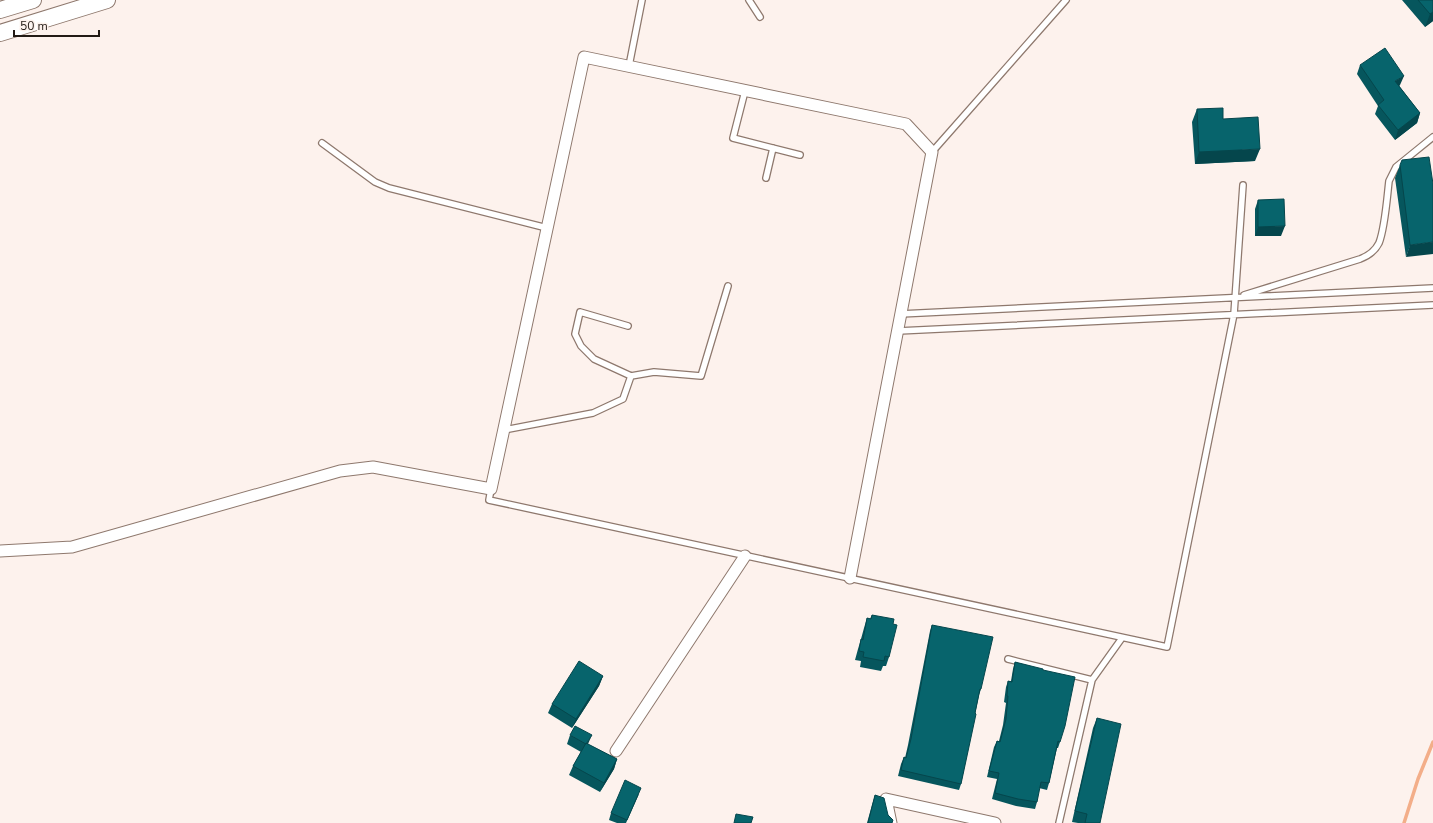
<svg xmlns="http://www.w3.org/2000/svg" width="1433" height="823" viewBox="0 0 1433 823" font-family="'Nunito Sans',sans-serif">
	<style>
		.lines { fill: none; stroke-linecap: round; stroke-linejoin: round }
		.stream { stroke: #f3ae89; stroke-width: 3.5 }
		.service-casing { stroke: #8e786d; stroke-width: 8 }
		.minor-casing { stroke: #8e786d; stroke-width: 13 }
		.secondary-casing { stroke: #8e786d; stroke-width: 18 }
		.service { stroke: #fff; stroke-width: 5.5 }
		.minor { stroke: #fff; stroke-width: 11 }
		.secondary { stroke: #fff; stroke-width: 16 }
		.wall { fill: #06565d }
		.shaded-wall { fill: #05464c }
		.building { fill: #07646c; stroke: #05464c }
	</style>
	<rect width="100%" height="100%" fill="#fdf2ed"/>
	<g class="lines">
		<!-- stream -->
		<path class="stream" d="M1404 823 1418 779 1433 742"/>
		<defs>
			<path id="service" d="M749 0 760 17
				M629 66 642 0
				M745 91 733 138 800 155
				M322 143 375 182 389 188 547 228
				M932 152 1066 0
				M766 178 773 148
				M1244 295 1360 259C1368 256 1375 251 1379 243 1385 228 1387 198 1389 181L1396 167 1433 137
				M900 314 1433 288
				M898 331 1433 305
				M631 376 654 372 701 376 728 286
				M504 430 593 413 623 399 631 376 594 359 581 346 575 334 580 312 628 326
				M491 489 489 500 1167 647 1234 314 1243 185
				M1008 659 1092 680
				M1059 823 1092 680 1122 638"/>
			<path id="minor" d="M0 551 72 547 340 471 373 467 491 489 584 57 906 124 932 152 850 578
				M616 751 745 556
				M891 823 886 799 995 823"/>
			<path id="secondary" d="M0 10 33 0
				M0 33 107 0"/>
		</defs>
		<!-- service casing -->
		<use href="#service" class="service-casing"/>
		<!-- minor casing -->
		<use href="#minor" class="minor-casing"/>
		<!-- secondary casing -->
		<use href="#secondary" class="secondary-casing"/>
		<!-- service -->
		<use href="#service" class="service"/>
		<!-- minor -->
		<use href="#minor" class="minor"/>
		<!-- secondary -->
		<use href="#secondary" class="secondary"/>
	</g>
	<!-- wall -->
	<path class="wall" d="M1402 0H1433V21L1425 27Z
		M1360 65 1400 85 1399 86 1420 113 1417 123 1395 140 1375 114 1378 106 1357 74Z
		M1197 109 1255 161 1195 164 1192 122Z
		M1400 165 1433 184 1406 257 1395 178Z
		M1258 200 1281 236H1255V209Z
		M872 615 893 624 889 657 886 666H883L881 671 860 667 861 661 855 660 858 649 861 639 864 628 867 618 870 619Z
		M932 625 981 689 979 695 961 784 959 790 898 776 901 764 904 757 905 758 908 745 930 631Z
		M1015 662 1043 670 1060 742 1058 748H1057L1049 783 1047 790 1039 788 1037 802 1035 809 1016 806 992 799 997 779 987 777 994 747 997 741H999L1003 725 1006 703 1004 702 1006 687 1008 681H1011L1013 669Z
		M603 676 599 686 572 728 548 713 552 704Z
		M1097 718 1100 823H1078L1072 822 1093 728Z
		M570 735 617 759 614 769 600 792 569 775 573 766 581 752 567 744Z
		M639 794 626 823H617L609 820 611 813Z
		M875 795 888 815 892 823H867L872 805Z"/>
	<!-- shaded-wall -->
	<path class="shaded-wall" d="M1433 12V21L1425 27 1430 14Z
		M1404 76 1400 85 1392 91 1395 81Z
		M1420 113 1417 123 1395 140 1398 130Z
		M1260 149 1255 161 1195 164 1199 152Z
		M1285 226 1281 236H1255L1258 227Z
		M1433 242V254L1406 257 1410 245Z
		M603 676 599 686 572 728 576 719Z
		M592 735 588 744 583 753 586 744Z
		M617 759 614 769 600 792 604 783Z"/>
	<!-- building -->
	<path class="building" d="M1418 0H1433V12L1430 14Z
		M1385 48 1404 76 1395 81 1420 113 1398 130 1378 105 1384 100 1360 65Z
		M1223 108V119L1258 117 1260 149 1199 152 1197 109Z
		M1429 157 1433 184V242L1410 245 1400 165 1402 160Z
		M1284 199 1285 226 1258 227V200Z
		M872 615 894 619 893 624 897 625 889 657 885 656 884 661 863 657 864 652 859 651 861 639 863 640 867 618 871 619Z
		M932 625 993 637 981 689H980L975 713 976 714 961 784 901 770 904 757 906 758 911 739Z
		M579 661 603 676 576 719 552 704Z
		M1015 662 1043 669V670L1075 677 1065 726 1060 742 1058 741 1049 783 1041 782 1037 802 1018 799 995 793 999 773 989 771 997 741 1000 742 1006 719 1008 696H1007L1008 681 1012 682Z
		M1097 718 1121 724 1100 823H1085L1087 814 1075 811Z
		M575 726 592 735 586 744 570 735Z
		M586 743 617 759 604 783 573 766Z
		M625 780 641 788 627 820 611 813Z
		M875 795 884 798 888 815 893 820 892 823H868Z
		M736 814 753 817 751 823H734Z"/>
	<!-- scale -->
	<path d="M14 30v6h85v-6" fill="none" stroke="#221a15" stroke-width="2"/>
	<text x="20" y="30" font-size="12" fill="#221a15" stroke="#fdf2ed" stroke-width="3" paint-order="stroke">50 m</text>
</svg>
